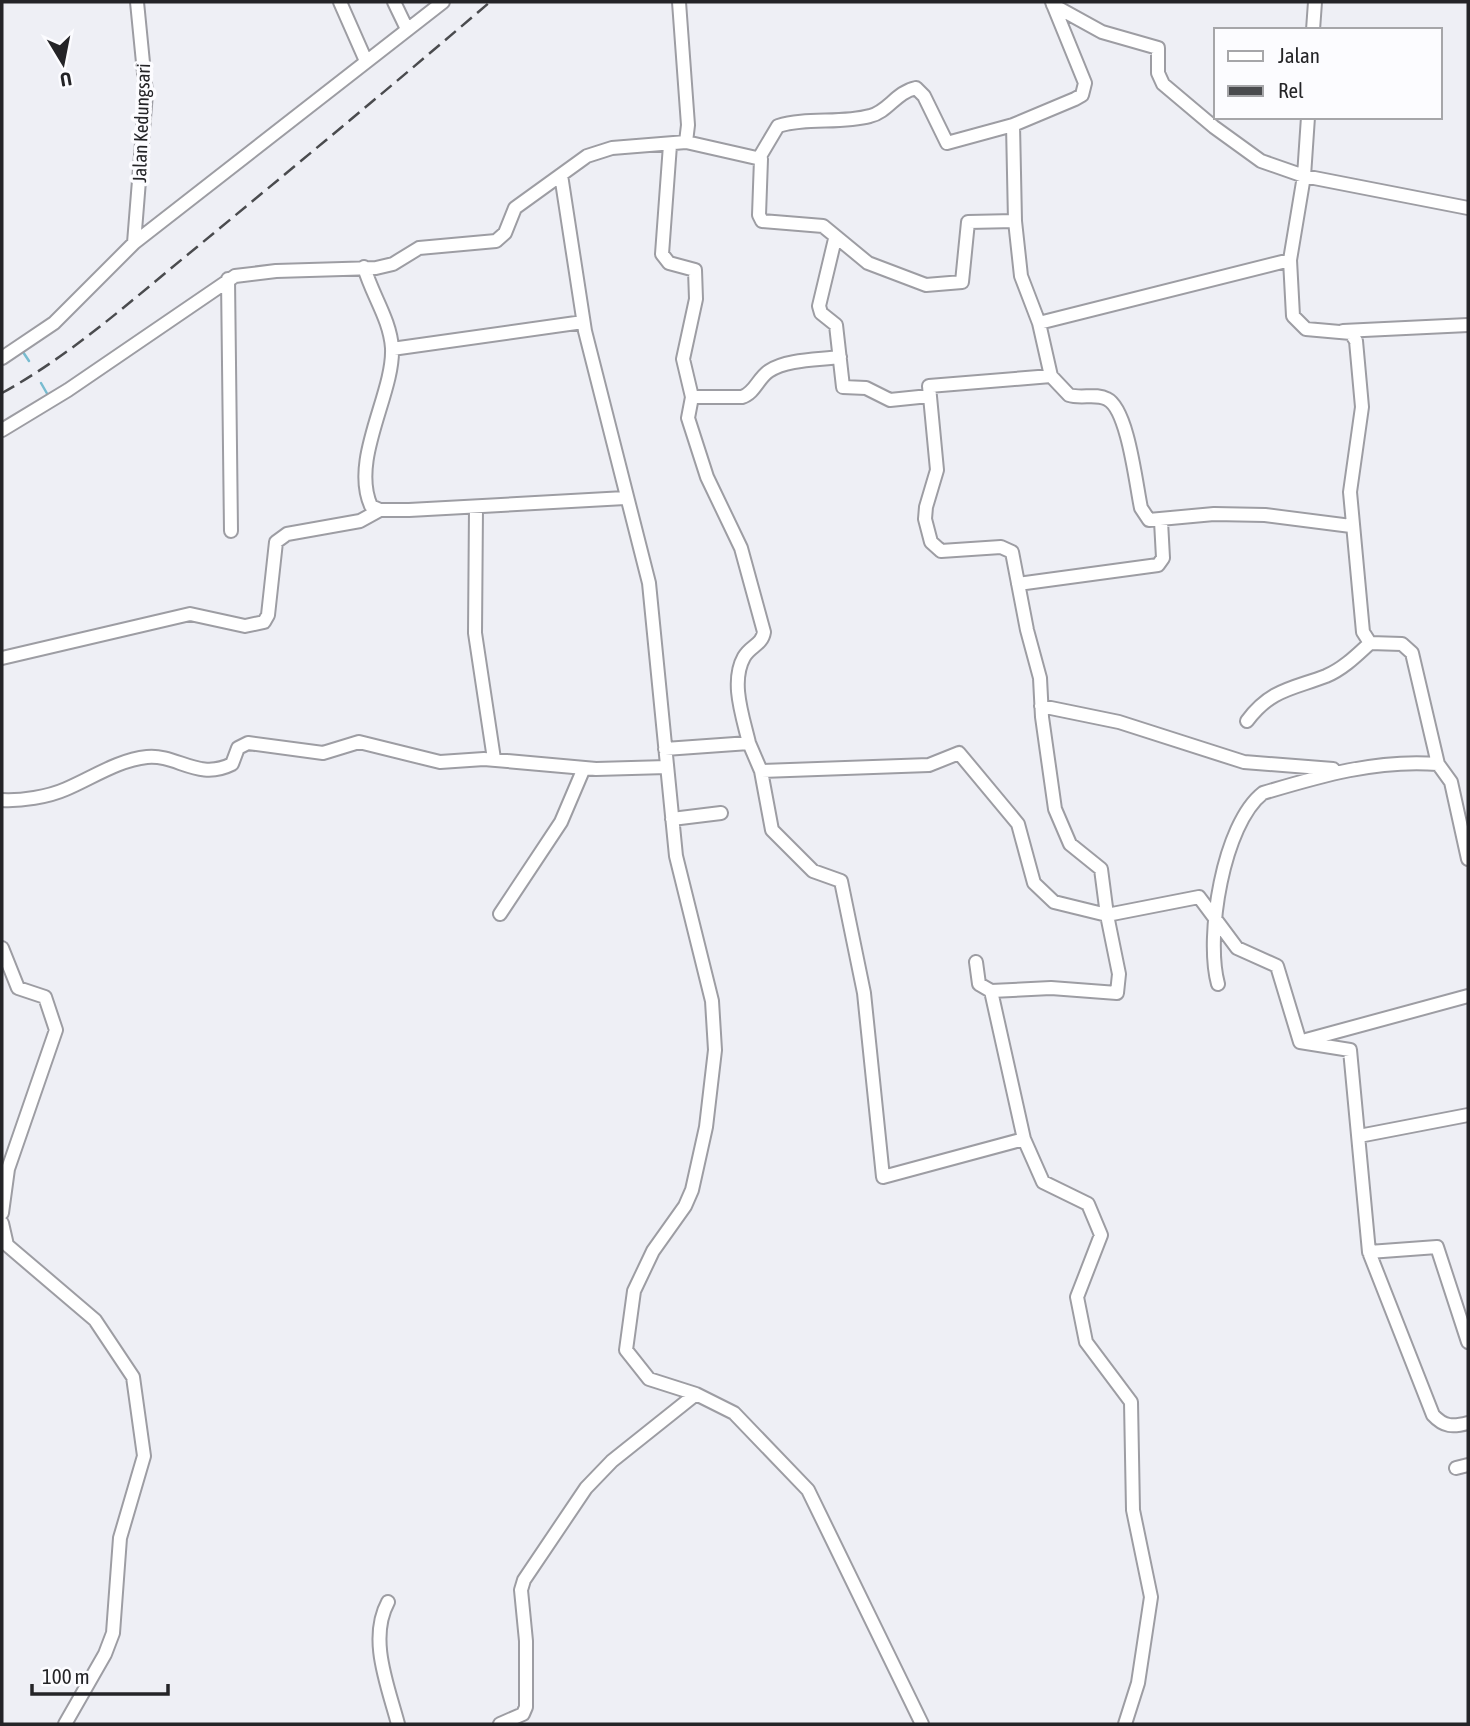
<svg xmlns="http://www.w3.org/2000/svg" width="1470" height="1726" viewBox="0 0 1470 1726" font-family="'Asap Condensed',sans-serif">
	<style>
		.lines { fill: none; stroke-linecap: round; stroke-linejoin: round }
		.stream { stroke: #78bcd0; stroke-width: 2.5 }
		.minor-casing { stroke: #9d9da3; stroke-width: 16 }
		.minor { stroke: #fff; stroke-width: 12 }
		.rail { stroke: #4a4b4e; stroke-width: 2.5; stroke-dasharray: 14 7; stroke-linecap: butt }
		.labels { text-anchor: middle; stroke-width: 7; stroke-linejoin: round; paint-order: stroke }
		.street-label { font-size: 19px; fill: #242427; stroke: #fcfcff }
	</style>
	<rect width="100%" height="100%" fill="#eeeff5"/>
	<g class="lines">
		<!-- stream -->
		<path class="stream" d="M21 349 29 361
			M41 383 49 397"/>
		<defs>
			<path id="minor" d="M340 2 366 61
				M394 2 407 29
				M1053 5 1102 32 1158 48V73L1163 84 1214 127 1261 161 1304 176 1468 208
				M1313 30 1315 2
				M1308 117 1304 176 1290 260 1293 316 1306 329 1351 333 1356 341 1362 407 1350 492 1363 632 1370 643 1402 644 1412 653 1438 764 1451 782 1468 859
				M1013 125 1015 221 1021 276 1039 323 1051 376 1069 395C1081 399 1096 393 1107 399 1128 409 1136 485 1141 508L1149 520 1214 514 1265 515 1351 526
				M686 142 761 159 759 215 762 221 823 226 868 263 926 285 962 282 968 222 1015 221
				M759 158 778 126C806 117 841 124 870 116 888 112 896 92 916 88L924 96 947 143 1013 125 1075 99 1082 95 1085 83 1052 2
				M561 175 585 331 649 583 676 856 712 1001 715 1050 706 1127 692 1190 685 1206 653 1251 634 1291 626 1350 649 1379 696 1394 734 1413 808 1490 922 1724
				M835 239 819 306 821 313 836 325 843 387 866 388 890 400 929 396
				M134 243 146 93 137 2
				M364 267C372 295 390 319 392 348 394 394 350 459 371 506L380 510H409L625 498
				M228 279 231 531
				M1039 323 1290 260
				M1343 331 1468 325
				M392 349 583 322
				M2 358 54 323 134 243 443 2
				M1051 376 929 386 937 470 926 507 925 519 931 542 941 551 1001 547 1012 552 1027 630 1040 678 1042 717 1055 809 1070 844 1101 869 1107 915 1199 897 1237 948 1277 966 1300 1042 1350 1050 1369 1252 1433 1415C1444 1427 1453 1427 1468 1423
				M692 397H742C755 393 758 378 769 371 787 359 819 360 840 357
				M2 430 68 390 235 276 276 271 376 268 393 264 419 248 496 241 505 233 515 208 587 156 612 148 686 142 688 125 679 2
				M476 508 475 633 494 759
				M1018 584 1158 565 1163 558 1161 521
				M2 658 190 614 245 626 264 622 268 615 276 542 287 534 360 521 380 510
				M1041 706 1119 722 1244 762 1333 769
				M1247 721C1271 689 1292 689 1326 676 1343 669 1357 655 1370 643
				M749 743 761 771 929 765 959 753 1018 824 1034 883 1054 902 1107 915 1119 974 1117 993 1051 988 991 991 979 984 976 962
				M665 749 749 743C743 717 730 682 744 657 750 646 762 645 764 632L741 548 707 477 688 418 692 397 683 359 696 299 695 270 669 263 662 254 670 145
				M761 771 772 830 813 871 841 881 864 993 883 1177 1024 1139 991 991
				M2 800C21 801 48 797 66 789 92 778 118 760 147 757 177 754 198 781 232 764L238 748 248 743 323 753 359 742 440 762 484 759 596 769 667 767
				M672 819 721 813
				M500 914 561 822 584 768
				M2 948 18 988 45 997 56 1030 8 1169 2 1213
				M1218 984C1205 937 1223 824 1263 793 1320 776 1377 759 1438 764
				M1306 1040 1468 996
				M1359 1136 1468 1115
				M1024 1139 1043 1182 1088 1204 1101 1235 1077 1297 1086 1342 1131 1402 1133 1510 1151 1597 1138 1683 1125 1724
				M2 1223 7 1245 95 1320 133 1377 144 1456 120 1538 113 1633 105 1654 65 1724
				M1369 1252 1437 1247 1468 1342
				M1456 1468 1468 1465
				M388 1602C368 1639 388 1686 398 1724
				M500 1724 523 1714 526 1707V1641L521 1590 524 1580 586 1488 612 1461 696 1394"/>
		</defs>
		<!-- minor casing -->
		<use href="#minor" class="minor-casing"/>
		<!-- minor -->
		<use href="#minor" class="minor"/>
		<!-- rail -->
		<path class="rail" d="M2 393C73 354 134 298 197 247 295 166 393 85 490 2"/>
	</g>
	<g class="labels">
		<!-- street labels -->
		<g class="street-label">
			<text transform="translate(141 123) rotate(-88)" y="7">Jalan Kedungsari</text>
		</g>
	</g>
	<!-- border -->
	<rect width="1470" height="1726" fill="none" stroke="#242427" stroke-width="7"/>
	<!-- legend -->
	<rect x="1214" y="28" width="228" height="91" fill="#fcfcff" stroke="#a6a6a9" stroke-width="2"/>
	<rect x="1228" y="51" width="35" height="10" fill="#ffffff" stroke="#a6a6a9" stroke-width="2"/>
	<text x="1278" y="63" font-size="21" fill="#242427">Jalan</text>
	<rect x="1228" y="86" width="35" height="10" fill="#4a4b4e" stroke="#a6a6a9" stroke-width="2"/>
	<text x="1278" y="98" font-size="21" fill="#242427">Rel</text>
	<!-- north arrow -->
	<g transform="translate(63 63) rotate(170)" stroke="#fcfcff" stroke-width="5" paint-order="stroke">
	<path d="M0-5L12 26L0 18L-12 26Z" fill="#242427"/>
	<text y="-10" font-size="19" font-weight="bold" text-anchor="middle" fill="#242427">U</text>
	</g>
	<!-- scale -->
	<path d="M32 1684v10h136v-10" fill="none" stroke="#242427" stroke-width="3.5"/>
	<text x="42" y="1684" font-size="21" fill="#242427" stroke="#fcfcff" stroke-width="5" paint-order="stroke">100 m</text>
</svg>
